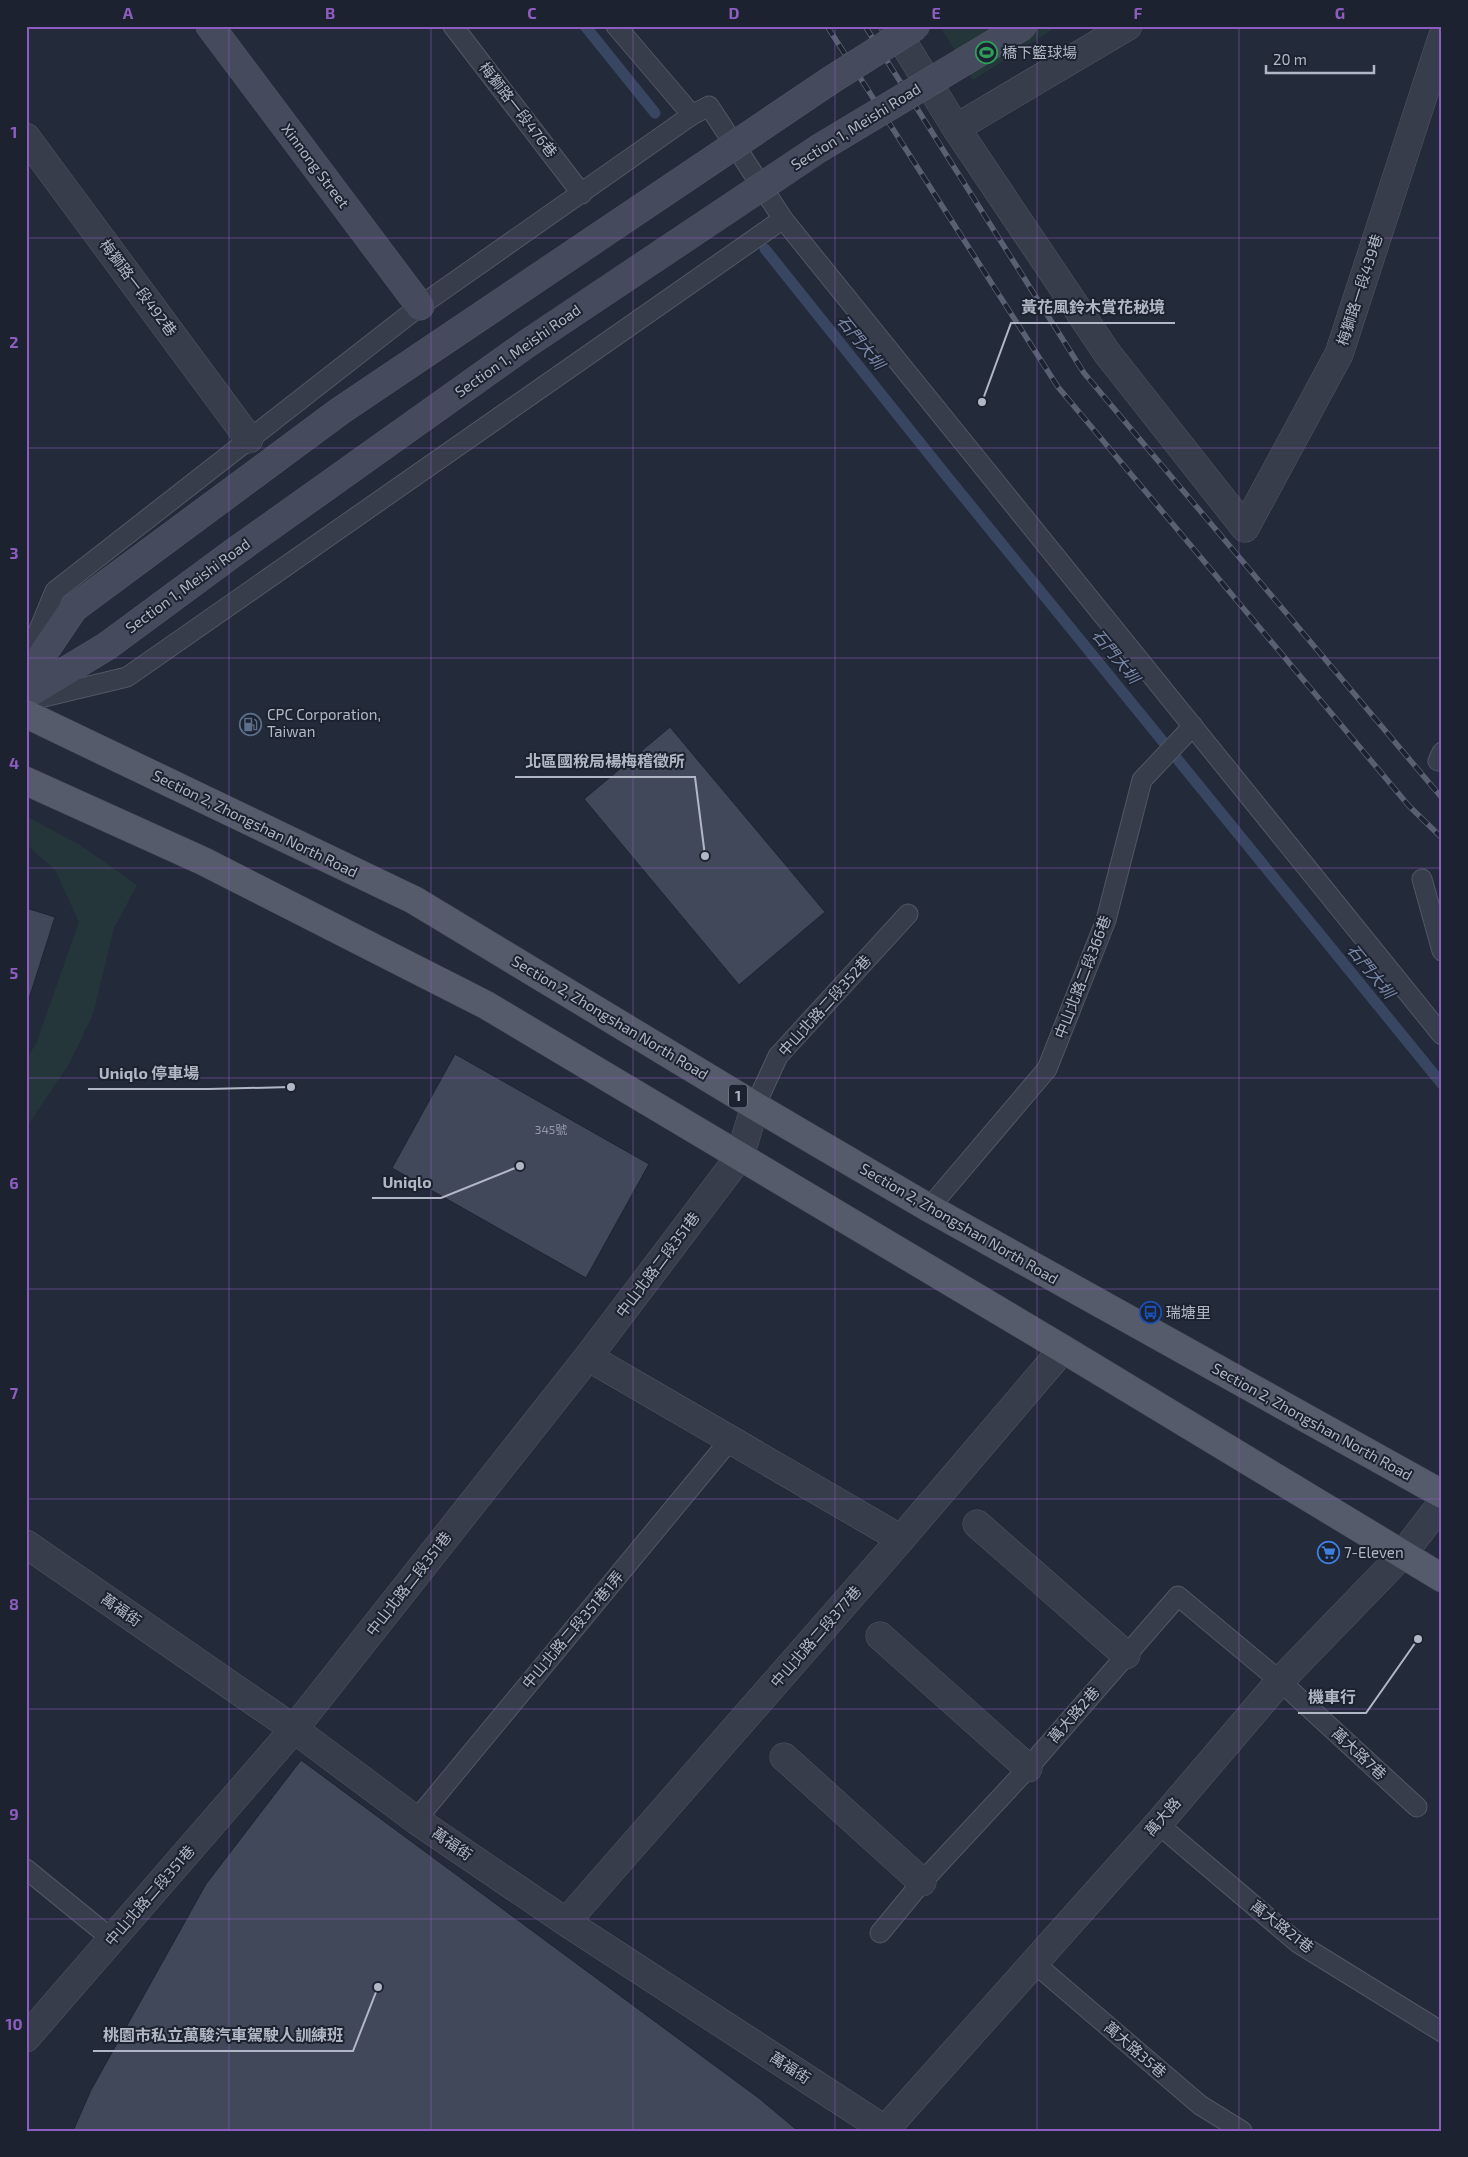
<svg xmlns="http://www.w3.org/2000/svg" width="1468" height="2157" viewBox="0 0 1468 2157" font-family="'Exo 2','Noto Sans TC',sans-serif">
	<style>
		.green { fill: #25363b }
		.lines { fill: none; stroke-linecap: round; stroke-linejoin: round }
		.stream { stroke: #394662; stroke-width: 11 }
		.building { fill: #404859; stroke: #1e2431 }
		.lane-casing { stroke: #525765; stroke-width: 21 }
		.street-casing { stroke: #525765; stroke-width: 29 }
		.secondary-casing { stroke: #525765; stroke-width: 29 }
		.primary-casing { stroke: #404653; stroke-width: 29 }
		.lane { stroke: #373d4a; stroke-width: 19 }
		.street { stroke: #373d4a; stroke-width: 28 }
		.secondary { stroke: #454b5d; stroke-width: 28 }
		.primary { stroke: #555b6a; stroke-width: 28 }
		.rail-casing { stroke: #596071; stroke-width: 5.5 }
		.rail { stroke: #1c222f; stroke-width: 4; stroke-dasharray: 11; stroke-linecap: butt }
		.secondary-bridge-casing { stroke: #525765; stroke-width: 29; stroke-linecap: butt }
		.secondary-bridge { stroke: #454b5d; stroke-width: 28 }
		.grid { fill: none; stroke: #8e5dc1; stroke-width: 1; stroke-opacity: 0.55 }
		.labels { text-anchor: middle; stroke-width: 4; stroke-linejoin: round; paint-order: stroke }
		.number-label { font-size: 12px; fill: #969bab }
		.shield { fill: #1c222f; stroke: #858a99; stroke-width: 1 }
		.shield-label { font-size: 14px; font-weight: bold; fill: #b2b7c6 }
		.poi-label { font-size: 15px; fill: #b2b7c6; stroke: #1c222f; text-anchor: start }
		.street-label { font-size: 15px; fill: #b2b7c6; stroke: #1c222f }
		.water-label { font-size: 16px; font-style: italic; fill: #7c8bac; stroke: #1c222f }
		.leader { fill: none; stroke: #b2b7c6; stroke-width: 2 }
		.callout-dot { fill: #b2b7c6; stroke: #1c222f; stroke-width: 2 }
		.callout-label { font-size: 16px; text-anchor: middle; font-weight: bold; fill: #b2b7c6; stroke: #1c222f; stroke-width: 4; stroke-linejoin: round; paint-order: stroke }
		.neatline { fill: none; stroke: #8e5dc1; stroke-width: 2 }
		.grid-label { font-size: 16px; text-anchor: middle; font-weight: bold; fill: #8e5dc1 }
	</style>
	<rect width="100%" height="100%" fill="#232a3a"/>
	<!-- green -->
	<path class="green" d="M940 26H1058L973 80Z
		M26 816 80 845 137 885 114 928 93 1014 69 1064 26 1128V1059L36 1044 79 922 55 870 26 844Z"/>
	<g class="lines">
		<!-- stream -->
		<path class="stream" d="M585 26 655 113
			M765 249 945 474 1442 1084"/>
	</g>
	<!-- building -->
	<path class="building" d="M670 727 825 912 739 985 584 799Z
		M26 908 55 917 26 1008Z
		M455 1054 649 1164 586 1278 392 1168Z
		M301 1760 760 2099 798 2131H73L91 2090 206 1884Z"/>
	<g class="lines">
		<defs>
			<path id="lane" d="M453 26 582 194
				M616 26 692 115
				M783 219 1442 1035
				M26 661 55 591 420 306 692 115 709 106 783 219 127 677 27 701
				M1438 761 1442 752
				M1422 879 1442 951
				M755 1106 778 1056 908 914
				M929 1208 1047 1069 1106 920 1142 780 1193 726
				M416 1820 730 1440
				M1158 1824 1298 1943 1442 2032
				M26 1869 112 1939
				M880 1933 922 1882 1028 1768 1178 1596 1280 1681 1417 1807
				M1033 1962 1200 2105 1242 2131"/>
			<path id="street" d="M893 26 956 128 1107 353 1245 528 1339 354 1442 38
				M956 128 1128 26
				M26 137 249 439
				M588 1357 901 1539
				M977 1524 1126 1655
				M26 1544 294 1729 416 1820 566 1922 887 2131
				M880 1636 1028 1768
				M784 1757 922 1882
				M566 1922 901 1539 1063 1349
				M26 2038 294 1729 588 1357 740 1156 755 1106
				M884 2131 1158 1824 1280 1681 1402 1555 1442 1503"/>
			<path id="secondary" d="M210 26 420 306
				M26 679 74 608
				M26 695 107 646"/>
			<path id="primary" d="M26 714 414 900 755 1106 929 1208 1442 1494
				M26 781 203 861 486 1005 1063 1349 1442 1578"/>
		</defs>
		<!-- lane casing -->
		<use href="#lane" class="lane-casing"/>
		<!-- street casing -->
		<use href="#street" class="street-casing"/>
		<!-- secondary casing -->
		<use href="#secondary" class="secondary-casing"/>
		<!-- primary casing -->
		<use href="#primary" class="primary-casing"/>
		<!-- lane -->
		<use href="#lane" class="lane"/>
		<!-- street -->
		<use href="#street" class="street"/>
		<!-- secondary -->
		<use href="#secondary" class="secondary"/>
		<!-- primary -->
		<use href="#primary" class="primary"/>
		<defs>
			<path id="rail" d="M827 26 1058 387 1409 806 1442 838
				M865 26 1084 373 1442 798"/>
		</defs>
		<!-- rail casing -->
		<use href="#rail" class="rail-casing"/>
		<!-- rail -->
		<use href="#rail" class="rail"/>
		<defs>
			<path id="secondary-bridge" d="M74 608 340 411 831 80 916 26
				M107 646 233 553 528 343 818 149 1023 26"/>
		</defs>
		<!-- secondary-bridge casing -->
		<use href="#secondary-bridge" class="secondary-bridge-casing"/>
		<!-- secondary-bridge -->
		<use href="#secondary-bridge" class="secondary-bridge"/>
	</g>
	<!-- grid -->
	<path class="grid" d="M229 26V2131M431 26V2131M633 26V2131M835 26V2131M1037 26V2131M1239 26V2131M26 238H1442M26 448H1442M26 658H1442M26 868H1442M26 1078H1442M26 1289H1442M26 1499H1442M26 1709H1442M26 1919H1442"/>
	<!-- icons -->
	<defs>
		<symbol id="stadium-ring" viewBox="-11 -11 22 22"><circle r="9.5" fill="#1c222f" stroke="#2e9e5b" stroke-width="1.5"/><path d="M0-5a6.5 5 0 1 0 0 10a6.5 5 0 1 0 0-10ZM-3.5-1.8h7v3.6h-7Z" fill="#2e9e5b"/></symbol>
		<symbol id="fuel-ring" viewBox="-11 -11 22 22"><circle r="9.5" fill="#1c222f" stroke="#5c6f8a" stroke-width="1.5"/><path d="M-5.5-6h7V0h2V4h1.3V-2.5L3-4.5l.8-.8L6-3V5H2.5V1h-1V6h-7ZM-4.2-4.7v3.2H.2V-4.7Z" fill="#5c6f8a"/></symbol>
		<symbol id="bus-ring" viewBox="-11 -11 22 22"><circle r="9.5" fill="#1c222f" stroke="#1a4fb4" stroke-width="1.5"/><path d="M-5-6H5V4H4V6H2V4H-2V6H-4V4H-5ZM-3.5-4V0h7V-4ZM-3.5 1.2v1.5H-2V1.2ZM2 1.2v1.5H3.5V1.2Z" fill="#1a4fb4"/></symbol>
		<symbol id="supermarket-ring" viewBox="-11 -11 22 22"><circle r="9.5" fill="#1c222f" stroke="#3f7fe0" stroke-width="1.5"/><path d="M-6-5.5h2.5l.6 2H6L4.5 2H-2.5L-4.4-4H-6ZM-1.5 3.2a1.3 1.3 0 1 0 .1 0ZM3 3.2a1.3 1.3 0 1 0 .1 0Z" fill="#3f7fe0"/></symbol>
	</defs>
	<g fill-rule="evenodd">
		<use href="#stadium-ring" x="974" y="40" width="25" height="25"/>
		<use href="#fuel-ring" x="238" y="712" width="25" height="25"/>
		<use href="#bus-ring" x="1138" y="1300" width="25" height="25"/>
		<use href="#supermarket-ring" x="1316" y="1540" width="25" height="25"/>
	</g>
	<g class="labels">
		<!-- number labels -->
		<g class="number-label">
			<text x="551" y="1134">345號</text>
		</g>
		<!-- shield labels -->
		<rect class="shield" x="729" y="1084.5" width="18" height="23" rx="4"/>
		<g class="shield-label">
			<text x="738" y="1101">1</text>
		</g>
		<!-- poi labels -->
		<g class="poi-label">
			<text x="1002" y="58">橋下籃球場</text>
			<text x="267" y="720">CPC Corporation,<tspan x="267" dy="17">Taiwan</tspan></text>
			<text x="1166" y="1318">瑞塘里</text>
			<text x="1344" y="1558">7-Eleven</text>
		</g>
		<!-- street labels -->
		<g class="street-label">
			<text transform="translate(518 110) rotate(52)" y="5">梅獅路一段476巷</text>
			<text transform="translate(856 127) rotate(-32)" y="5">Section 1, Meishi Road</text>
			<text transform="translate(315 166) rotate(53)" y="5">Xinnong Street</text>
			<text transform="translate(138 288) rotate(53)" y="5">梅獅路一段492巷</text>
			<text transform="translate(1360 290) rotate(-72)" y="5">梅獅路一段439巷</text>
			<text transform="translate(518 351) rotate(-35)" y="5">Section 1, Meishi Road</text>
			<text transform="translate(188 586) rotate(-36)" y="5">Section 1, Meishi Road</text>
			<text transform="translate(255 824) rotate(26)" y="5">Section 2, Zhongshan North Road</text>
			<text transform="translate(1083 977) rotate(-69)" y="5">中山北路二段366巷</text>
			<text transform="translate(825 1006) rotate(-48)" y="5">中山北路二段352巷</text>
			<text transform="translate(610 1018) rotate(31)" y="5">Section 2, Zhongshan North Road</text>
			<text transform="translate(959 1224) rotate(30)" y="5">Section 2, Zhongshan North Road</text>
			<text transform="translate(658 1265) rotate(-53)" y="5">中山北路二段351巷</text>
			<text transform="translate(1312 1422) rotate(29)" y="5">Section 2, Zhongshan North Road</text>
			<text transform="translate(409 1584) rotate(-52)" y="5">中山北路二段351巷</text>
			<text transform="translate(121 1610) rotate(35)" y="5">萬福街</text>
			<text transform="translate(573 1630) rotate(-50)" y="5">中山北路二段351巷1弄</text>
			<text transform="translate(816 1637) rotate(-49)" y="5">中山北路二段377巷</text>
			<text transform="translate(1074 1715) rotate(-49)" y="5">萬大路2巷</text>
			<text transform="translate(1359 1754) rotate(43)" y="5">萬大路7巷</text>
			<text transform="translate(1163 1817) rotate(-49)" y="5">萬大路</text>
			<text transform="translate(452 1844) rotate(35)" y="5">萬福街</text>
			<text transform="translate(150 1896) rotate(-49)" y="5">中山北路二段351巷</text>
			<text transform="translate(1282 1927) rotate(38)" y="5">萬大路21巷</text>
			<text transform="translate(1135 2050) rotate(41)" y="5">萬大路35巷</text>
			<text transform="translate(790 2068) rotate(33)" y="5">萬福街</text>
		</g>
		<!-- water labels -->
		<g class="water-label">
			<text transform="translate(861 342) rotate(51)" y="6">石門大圳</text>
			<text transform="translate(1116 656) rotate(51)" y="6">石門大圳</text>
			<text transform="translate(1371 971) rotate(51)" y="6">石門大圳</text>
		</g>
	</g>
	<!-- callouts -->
	<path class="leader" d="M982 402L1011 323H1175M705 856L695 777H515M291 1087L209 1089H88M520 1166L441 1198H372M1418 1639L1366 1713H1298M378 1987L353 2051H93"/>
	<g class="callout-dot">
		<circle cx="982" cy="402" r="5"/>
		<circle cx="705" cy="856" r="5"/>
		<circle cx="291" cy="1087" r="5"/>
		<circle cx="520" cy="1166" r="5"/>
		<circle cx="1418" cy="1639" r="5"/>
		<circle cx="378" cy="1987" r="5"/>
	</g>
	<g class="callout-label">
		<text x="1093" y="313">黃花風鈴木賞花秘境</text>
		<text x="605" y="767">北區國稅局楊梅稽徵所</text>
		<text x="149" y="1079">Uniqlo 停車場</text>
		<text x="407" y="1188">Uniqlo</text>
		<text x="1332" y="1703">機車行</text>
		<text x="223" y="2041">桃園市私立萬駿汽車駕駛人訓練班</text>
	</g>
	<!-- border -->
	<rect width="1468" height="2157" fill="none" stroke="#1c222f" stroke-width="55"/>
	<!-- scale -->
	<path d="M1266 65v8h108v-8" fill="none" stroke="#b2b7c6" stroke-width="2.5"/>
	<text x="1273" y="65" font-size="15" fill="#b2b7c6" stroke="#1c222f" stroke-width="4" paint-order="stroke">20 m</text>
	<rect x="28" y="28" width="1412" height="2102" class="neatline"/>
	<g class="grid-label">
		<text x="128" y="19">A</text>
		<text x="330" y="19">B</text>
		<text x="532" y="19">C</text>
		<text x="734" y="19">D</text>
		<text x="936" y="19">E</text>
		<text x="1138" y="19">F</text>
		<text x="1340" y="19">G</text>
		<text x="14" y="138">1</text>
		<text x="14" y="348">2</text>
		<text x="14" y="559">3</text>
		<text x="14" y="769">4</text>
		<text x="14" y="979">5</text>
		<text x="14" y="1189">6</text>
		<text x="14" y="1399">7</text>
		<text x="14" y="1610">8</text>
		<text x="14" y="1820">9</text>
		<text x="14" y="2030">10</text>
	</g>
</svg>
